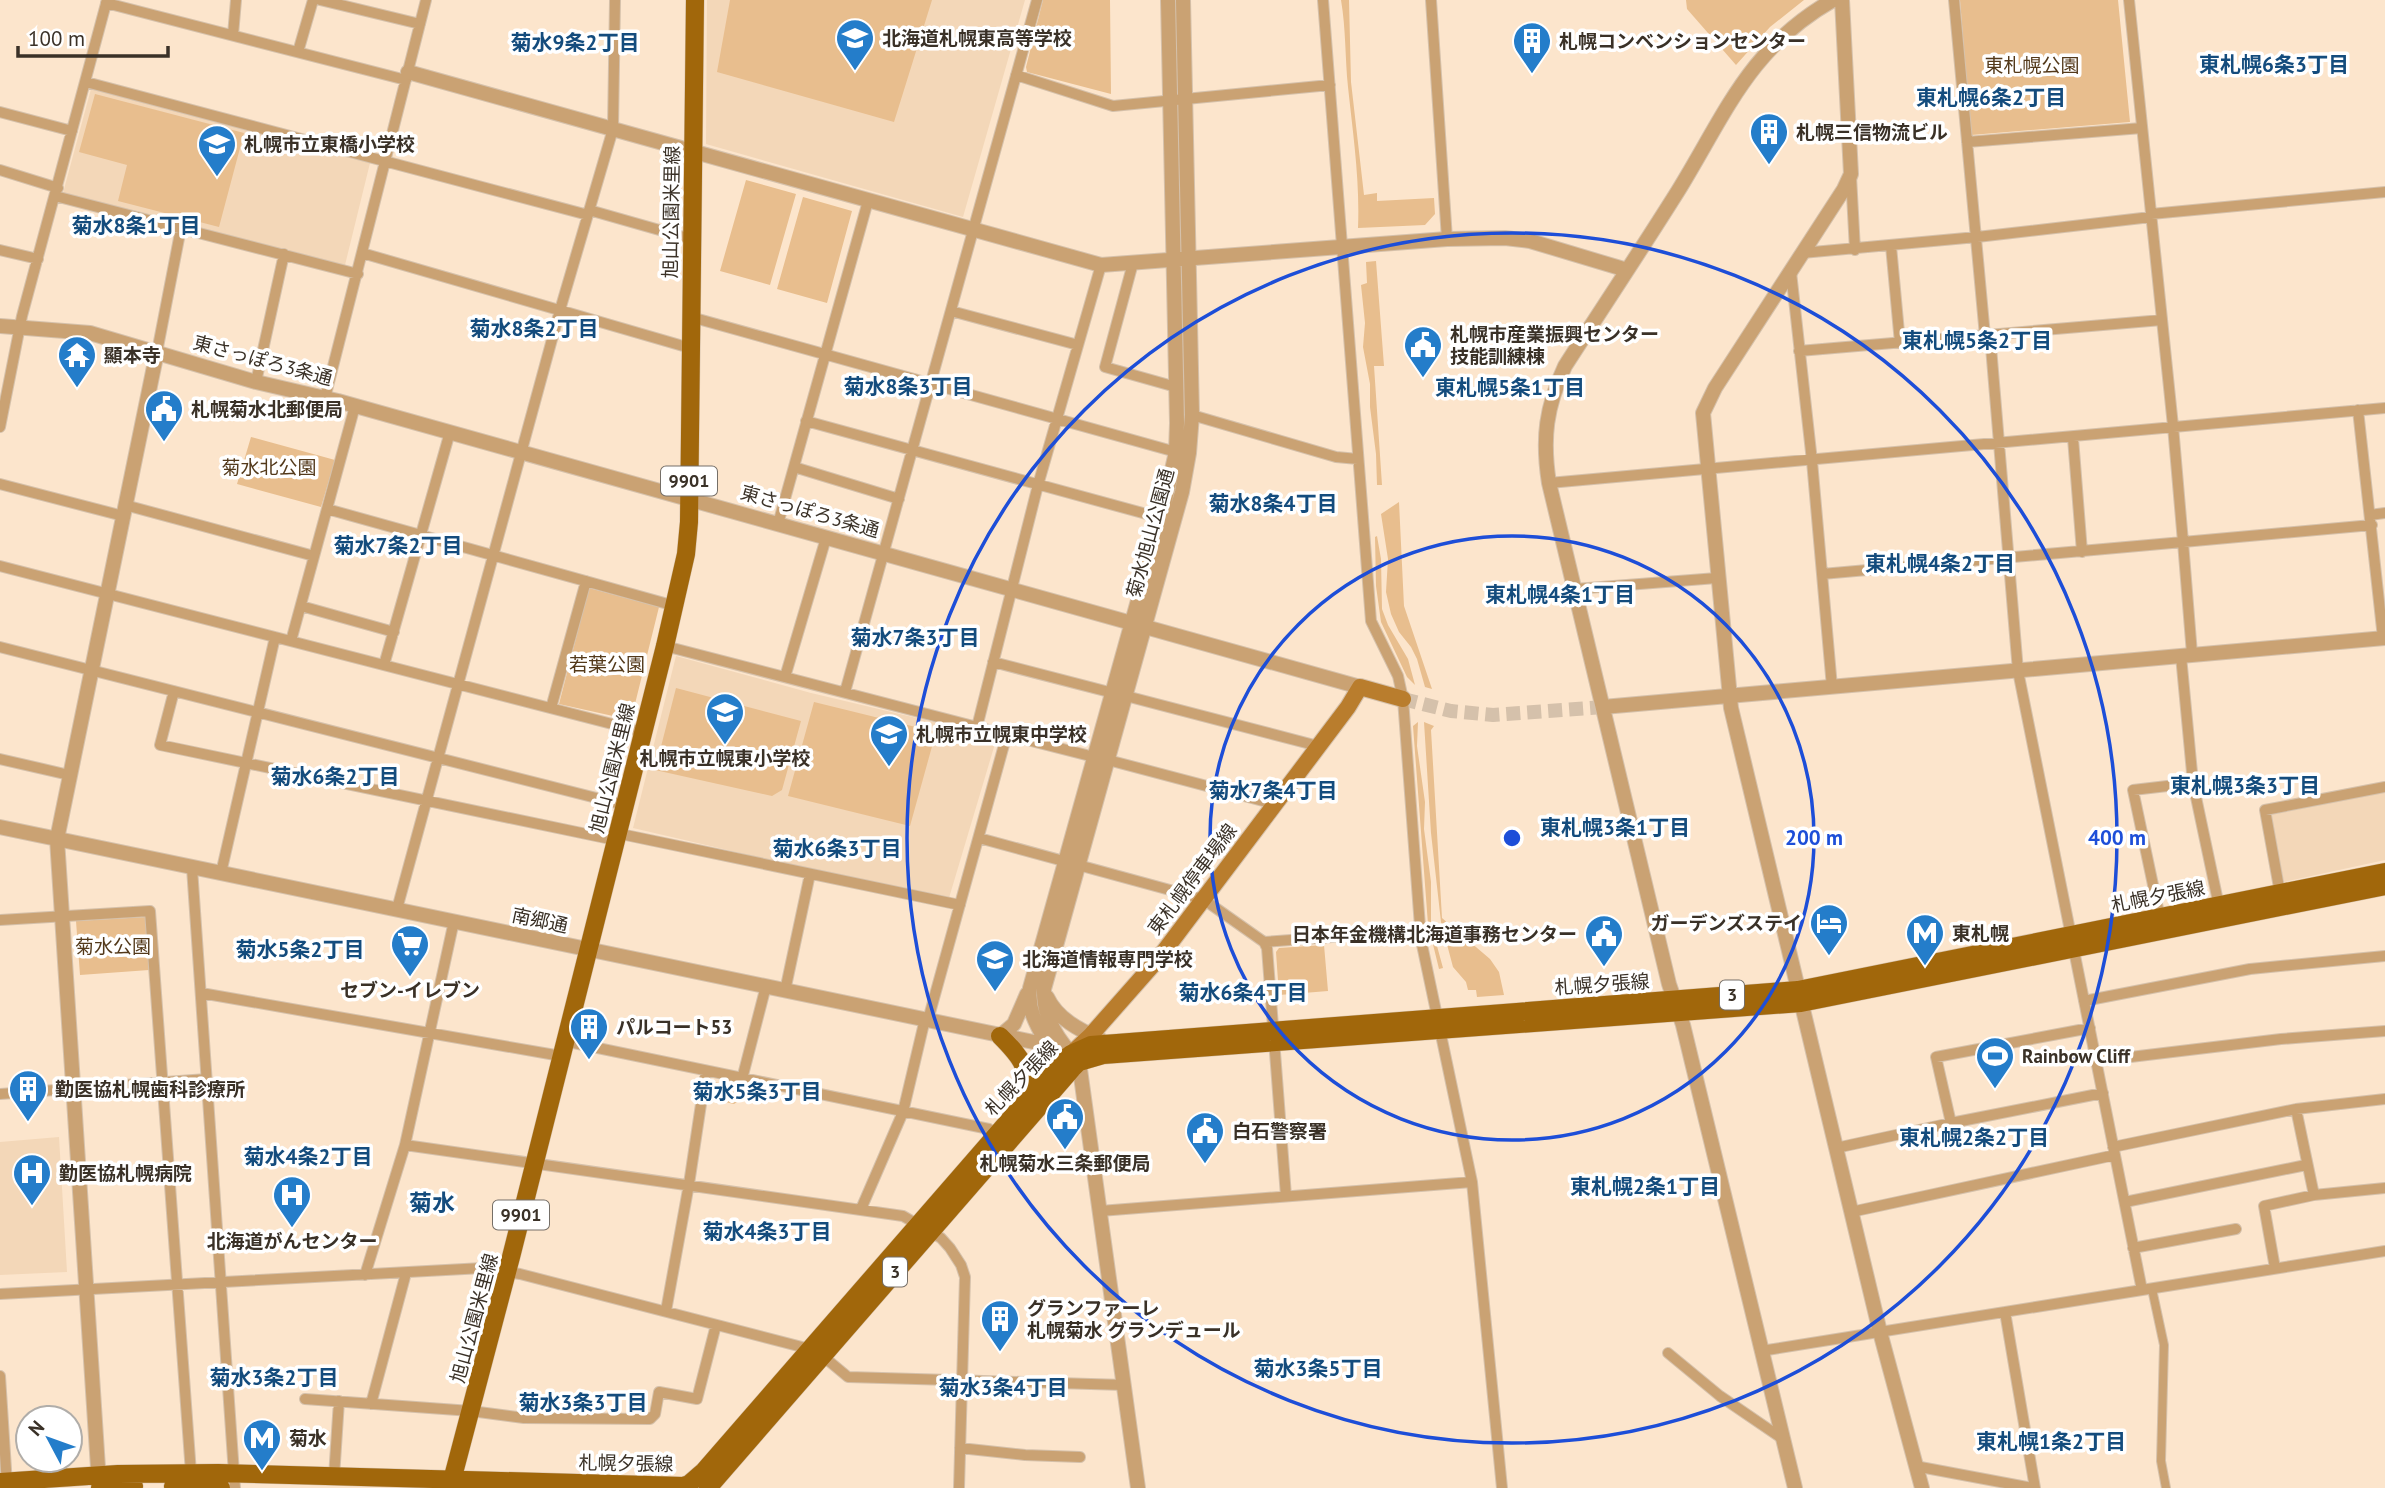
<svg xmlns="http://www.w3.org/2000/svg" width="2385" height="1488" viewBox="0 0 2385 1488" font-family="'PT Sans','Noto Sans JP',sans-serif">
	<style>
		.built { fill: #f3d7b8 }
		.green { fill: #e8be8e }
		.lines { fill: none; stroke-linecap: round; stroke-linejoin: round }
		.tertiary-tunnel { stroke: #d5c1ab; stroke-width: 14; stroke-dasharray: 14 7; stroke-linecap: butt }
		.pedestrian-casing { stroke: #d5c1ab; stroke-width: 10 }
		.minor-casing { stroke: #d5c1ab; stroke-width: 12 }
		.tertiary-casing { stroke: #d5c1ab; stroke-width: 16 }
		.secondary-casing { stroke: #d5c1ab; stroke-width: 18 }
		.primary-casing { stroke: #d5c1ab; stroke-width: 19 }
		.pedestrian { stroke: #caa273; stroke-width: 8 }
		.minor { stroke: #caa273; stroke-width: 10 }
		.tertiary { stroke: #caa273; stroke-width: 14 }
		.secondary { stroke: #b97d2d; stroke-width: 16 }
		.primary { stroke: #a1670b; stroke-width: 18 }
		.ring { fill: none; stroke: #1d4ed8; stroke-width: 3.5 }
		.labels { text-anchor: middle; stroke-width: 7; stroke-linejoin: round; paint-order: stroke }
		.shield { fill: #fff; stroke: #756f68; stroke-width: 2 }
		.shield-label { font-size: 18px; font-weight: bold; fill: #3a3127 }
		.poi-label { font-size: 19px; font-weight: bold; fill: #3a3127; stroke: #fff; text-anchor: start }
		.park-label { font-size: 19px; fill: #53391a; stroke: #fff }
		.street-label { font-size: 19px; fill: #3a3127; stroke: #fff }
		.neighbourhood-label { font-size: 21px; font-weight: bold; fill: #144c7d; stroke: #fff }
		.quarter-label { font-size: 23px; font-weight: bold; fill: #144c7d; stroke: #fff }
		.centre { fill: #1d4ed8; stroke: #fff; stroke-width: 3.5 }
		.ring-label { font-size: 21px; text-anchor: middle; font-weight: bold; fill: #1d4ed8; stroke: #fff; stroke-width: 7; stroke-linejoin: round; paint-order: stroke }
	</style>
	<rect width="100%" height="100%" fill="#fce5cc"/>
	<!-- built -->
	<path class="built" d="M707 0H1025L963 217 706 144Z
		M91 89 370 163 345 265 63 193Z
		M676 656 811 693 997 737 949 898 814 870 633 828Z
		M2385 792V860L2284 882 2270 815Z
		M59 1137 67 1272 0 1275V1142Z"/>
	<!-- green -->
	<path class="green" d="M730 0H932L894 122 717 72Z
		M1043 0H1110L1111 94 1027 72 1026 67Z
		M1341 0H1349L1351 82 1364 195 1377 193V201L1434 198 1435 214 1425 225 1358 228C1360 181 1353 134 1348 87 1345 58 1346 29 1341 0Z
		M1686 0H1804L1770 27 1736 65 1687 9Z
		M1960 0H2118L2130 122 1971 135Z
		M95 94 244 133 219 227 118 201 127 165 79 152Z
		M746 180 796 194 770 285 720 271Z
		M803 197 852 211 827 303 777 289Z
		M1376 261 1384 366H1374L1382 485H1377L1376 454 1370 407V384L1363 347 1365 323 1361 285 1367 283 1366 262Z
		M251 437 335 460 321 507 237 484Z
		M1399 502 1404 606 1432 689 1425 687 1417 659 1411 647 1399 632 1391 614 1386 592 1388 559 1381 514Z
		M1377 536 1381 559 1382 609 1388 625 1408 659 1415 685 1407 677 1381 622 1376 586 1375 537Z
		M589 588 659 607 631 720 559 704Z
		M676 688 801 721 782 790 772 796 655 770Z
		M814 702 936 732 910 826 788 796Z
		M1418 722 1417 746 1425 802 1424 829 1431 882V924L1443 968 1439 969 1428 924 1413 726Z
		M1424 722 1434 726 1431 730 1442 918 1490 959 1499 972 1504 995 1477 997 1476 990H1468L1466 982 1453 967 1441 922 1431 833Z
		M146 917 149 970 80 975 76 921Z
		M1324 945 1328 991 1279 995 1276 952 1279 948Z
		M714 1082 740 1087 737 1102 734 1104 711 1099 709 1097 712 1083Z"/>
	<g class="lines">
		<!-- tertiary-tunnel -->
		<path class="tertiary-tunnel" d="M1403 699 1451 711 1493 715 1603 707"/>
		<defs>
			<path id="pedestrian" d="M2152 1289 2164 1345 2161 1461 2166 1488"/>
			<path id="minor" d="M320 0 420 24
				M1323 0 1371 621 1398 676 1403 699 1421 940 1472 1182 1502 1488
				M1431 0 1447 239
				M1954 0 1985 336
				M106 3 406 80
				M233 35 236 0
				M298 52 313 0
				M1016 75 1113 106 1330 85
				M86 82 588 215
				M0 112 72 131
				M1967 142 2142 128
				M0 170 58 188
				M1851 176 1855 250
				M55 196 358 274
				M589 210 691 239
				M2151 214 2385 192
				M1891 246 1900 343
				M0 250 38 259
				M362 253 690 348
				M1802 253 1977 237 2151 217
				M1133 263 1105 367 1176 387
				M1791 272 1812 461 1832 687
				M951 311 1078 345
				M691 317 1176 452
				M1799 351 2162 320
				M157 352 181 228
				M256 382 284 254
				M325 398 426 0
				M2358 410 2383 638
				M1192 415 1336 457 1358 459
				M806 421 1161 518
				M0 427 22 316 107 0
				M2073 438 2082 552
				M794 467 899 499
				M1549 483 2385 408
				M0 484 123 516
				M125 505 314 556
				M327 509 675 606
				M2370 515 2385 513
				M778 524 868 201
				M0 566 643 732
				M1822 574 2183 542 2173 426 2129 0
				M1575 589 1717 578
				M301 606 394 632
				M291 641 355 406
				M665 646 977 727
				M0 647 624 805
				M2192 654 2183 542 2372 525
				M2181 656 2193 783 2219 906
				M993 662 1113 693
				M384 665 450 432
				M785 677 826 538
				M174 691 160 745 615 840
				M845 692 1037 0
				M1126 696 1318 746
				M551 708 586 581
				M1094 757 977 727 1038 485 1101 265
				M0 759 69 775
				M1108 760 1275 804
				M616 833 960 905
				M979 838 1203 899 1264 942 1267 948 1286 1196
				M192 868 235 1488
				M221 873 275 637
				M2280 893 2265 810 2385 787
				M397 909 560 310 613 129 615 0
				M2160 918 2133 790 2193 783
				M0 920 150 911 191 1473
				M1264 942 1346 936
				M785 991 810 874
				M201 993 561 1056
				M2084 1001 2250 969 2385 956
				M928 1020 1007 734
				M564 1041 989 1129 997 1134
				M2097 1061 2281 1039 2385 1031
				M742 1079 766 986
				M0 1094 207 1079
				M2296 1109 2314 1195
				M1951 1123 2103 1093
				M405 1145 903 1216 941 1238 950 1248 961 1265 965 1277 959 1488
				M2113 1147 2296 1109 2385 1099
				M1836 1148 1951 1123 1936 1057 2090 1028
				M2125 1202 2306 1165
				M861 1209 903 1112 925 1019
				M1100 1211 1472 1182
				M1851 1212 2115 1155
				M2133 1248 2236 1229
				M2275 1268 2264 1206 2314 1195 2385 1188
				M365 1275 405 1145 454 921
				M2142 1290 2385 1251
				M0 1294 483 1268 520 1274 802 1347 830 1362 848 1377 1124 1385
				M666 1311 689 1184 706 1071
				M2005 1312 2035 1488
				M1761 1351 2142 1290 2018 671 1990 335
				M1668 1353 1720 1396 1783 1439
				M0 1376 7 1485
				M305 1399 471 1411 524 1418 650 1419 655 1414 659 1392 697 1399 716 1325
				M371 1404 406 1273
				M960 1448 1025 1455 1080 1457
				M1915 1466 2032 1488
				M334 1477 339 1401"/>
			<path id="tertiary" d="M1842 0 1851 174 1844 189 1715 388 1703 413 1731 708 1880 1332 1922 1488
				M408 72 1101 265 1447 239 1505 238 1530 241 1627 270
				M0 326 90 333 256 382 338 401 1360 687
				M1603 707 2385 638
				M0 827 1048 1045 1069 1053
				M1047 997C1057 1019 1080 1030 1101 1040
				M1000 1036 1014 1024 1027 994
				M1048 1045C1037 1026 1027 1010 1030 988L1161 518 1176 452 1177 423 1168 0
				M99 1483 57 839 157 352
				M1138 1488 1079 1062C1059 1042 1043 1019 1044 989L1182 492 1189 453 1192 415 1183 0
				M1795 1488 1683 1025 1669 984 1549 483C1542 438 1546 407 1565 366 1603 307 1641 250 1678 191 1726 113 1749 48 1833 0"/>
			<path id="secondary" d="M1075 1050 1091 1035 1159 958 1348 707 1360 687 1403 699"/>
			<path id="primary" d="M1000 1036C1023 1059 1030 1068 1025 1102
				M0 1482 118 1474 218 1473 683 1486 689 1484 704 1471 1058 1064 1071 1054 1091 1045 1798 990 2385 872
				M173 1486 221 1488
				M100 1488 134 1486
				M450 1488 511 1257 665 646 686 554 689 522 695 0
				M708 1488 1072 1069 1079 1062 1103 1055 1801 1003 2385 886"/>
		</defs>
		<!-- pedestrian casing -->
		<use href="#pedestrian" class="pedestrian-casing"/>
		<!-- minor casing -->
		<use href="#minor" class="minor-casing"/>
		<!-- tertiary casing -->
		<use href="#tertiary" class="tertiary-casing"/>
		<!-- secondary casing -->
		<use href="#secondary" class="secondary-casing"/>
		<!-- primary casing -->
		<use href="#primary" class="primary-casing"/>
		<!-- pedestrian -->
		<use href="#pedestrian" class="pedestrian"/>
		<!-- minor -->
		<use href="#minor" class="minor"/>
		<!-- tertiary -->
		<use href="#tertiary" class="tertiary"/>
		<!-- secondary -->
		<use href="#secondary" class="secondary"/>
		<!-- primary -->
		<use href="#primary" class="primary"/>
	</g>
	<!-- distance rings -->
	<g class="ring">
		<circle cx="1512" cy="838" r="302"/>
		<circle cx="1512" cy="838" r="605"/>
	</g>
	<!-- icons -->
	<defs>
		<symbol id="school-pin" viewBox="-11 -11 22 30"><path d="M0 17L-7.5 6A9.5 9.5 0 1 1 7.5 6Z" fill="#247dca" stroke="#fff"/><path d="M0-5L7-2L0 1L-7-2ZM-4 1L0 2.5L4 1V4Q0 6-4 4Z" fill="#fff"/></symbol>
		<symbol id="building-pin" viewBox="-11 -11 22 30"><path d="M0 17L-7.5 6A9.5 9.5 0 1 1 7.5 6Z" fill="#247dca" stroke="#fff"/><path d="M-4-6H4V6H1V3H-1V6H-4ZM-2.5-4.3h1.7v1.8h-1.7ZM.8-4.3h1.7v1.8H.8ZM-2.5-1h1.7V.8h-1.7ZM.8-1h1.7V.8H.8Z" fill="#fff"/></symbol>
		<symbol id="civic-pin" viewBox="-11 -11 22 30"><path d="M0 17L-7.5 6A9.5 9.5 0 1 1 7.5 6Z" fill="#247dca" stroke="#fff"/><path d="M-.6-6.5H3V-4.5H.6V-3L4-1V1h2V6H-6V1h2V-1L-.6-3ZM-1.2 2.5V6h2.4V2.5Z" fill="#fff"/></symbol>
		<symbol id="temple-pin" viewBox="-11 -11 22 30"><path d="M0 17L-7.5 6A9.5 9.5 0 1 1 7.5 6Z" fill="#247dca" stroke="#fff"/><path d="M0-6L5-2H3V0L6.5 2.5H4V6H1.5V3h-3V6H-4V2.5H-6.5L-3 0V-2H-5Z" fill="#fff"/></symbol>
		<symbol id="hotel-pin" viewBox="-11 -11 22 30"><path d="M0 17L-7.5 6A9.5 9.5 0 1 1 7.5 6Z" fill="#247dca" stroke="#fff"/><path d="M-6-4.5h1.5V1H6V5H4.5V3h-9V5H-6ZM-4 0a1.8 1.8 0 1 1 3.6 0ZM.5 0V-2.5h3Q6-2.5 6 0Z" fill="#fff"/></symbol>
		<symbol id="metro-pin" viewBox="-11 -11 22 30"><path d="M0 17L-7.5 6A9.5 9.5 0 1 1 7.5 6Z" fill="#247dca" stroke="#fff"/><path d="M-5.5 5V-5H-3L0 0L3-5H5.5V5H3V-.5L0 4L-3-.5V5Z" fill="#fff"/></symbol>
		<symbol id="supermarket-pin" viewBox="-11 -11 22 30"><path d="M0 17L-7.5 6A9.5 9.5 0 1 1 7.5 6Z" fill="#247dca" stroke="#fff"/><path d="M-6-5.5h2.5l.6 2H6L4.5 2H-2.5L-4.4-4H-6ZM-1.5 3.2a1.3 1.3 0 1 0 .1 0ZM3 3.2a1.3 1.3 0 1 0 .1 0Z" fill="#fff"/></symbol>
		<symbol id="university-pin" viewBox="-11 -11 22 30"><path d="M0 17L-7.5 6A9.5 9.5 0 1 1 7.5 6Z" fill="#247dca" stroke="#fff"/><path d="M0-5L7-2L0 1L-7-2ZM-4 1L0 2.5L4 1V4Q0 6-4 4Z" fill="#fff"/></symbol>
		<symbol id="stadium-pin" viewBox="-11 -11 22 30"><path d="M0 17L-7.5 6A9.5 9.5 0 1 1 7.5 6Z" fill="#247dca" stroke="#fff"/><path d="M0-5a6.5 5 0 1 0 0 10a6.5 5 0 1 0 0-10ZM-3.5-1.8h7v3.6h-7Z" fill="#fff"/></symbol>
		<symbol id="hospital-pin" viewBox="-11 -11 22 30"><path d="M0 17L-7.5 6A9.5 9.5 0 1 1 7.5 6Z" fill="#247dca" stroke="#fff"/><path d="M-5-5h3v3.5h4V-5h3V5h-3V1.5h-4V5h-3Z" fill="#fff"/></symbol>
	</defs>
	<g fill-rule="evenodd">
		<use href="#school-pin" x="833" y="16" width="44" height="60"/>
		<use href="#building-pin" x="1510" y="19" width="44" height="60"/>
		<use href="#building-pin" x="1747" y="110" width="44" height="60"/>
		<use href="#school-pin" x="195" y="122" width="44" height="60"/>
		<use href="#civic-pin" x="1401" y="323" width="44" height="60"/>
		<use href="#temple-pin" x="55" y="333" width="44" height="60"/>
		<use href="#civic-pin" x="142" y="387" width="44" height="60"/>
		<use href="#school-pin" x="703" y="690" width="44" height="60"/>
		<use href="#school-pin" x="867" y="712" width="44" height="60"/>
		<use href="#hotel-pin" x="1807" y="901" width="44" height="60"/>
		<use href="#metro-pin" x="1903" y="911" width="44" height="60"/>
		<use href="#civic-pin" x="1582" y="912" width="44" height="60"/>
		<use href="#supermarket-pin" x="388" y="922" width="44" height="60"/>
		<use href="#university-pin" x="973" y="937" width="44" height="60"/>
		<use href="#building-pin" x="567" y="1005" width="44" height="60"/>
		<use href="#stadium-pin" x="1973" y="1034" width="44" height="60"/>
		<use href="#building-pin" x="6" y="1067" width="44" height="60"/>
		<use href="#civic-pin" x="1043" y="1095" width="44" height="60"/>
		<use href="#civic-pin" x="1183" y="1109" width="44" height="60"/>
		<use href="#hospital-pin" x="10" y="1151" width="44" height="60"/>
		<use href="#hospital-pin" x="270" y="1173" width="44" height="60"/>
		<use href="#building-pin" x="978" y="1297" width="44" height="60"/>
		<use href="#metro-pin" x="240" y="1416" width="44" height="60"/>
	</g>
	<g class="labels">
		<!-- shield labels -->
		<g class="shield">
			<rect x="661" y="466.5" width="56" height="29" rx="5"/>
			<rect x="1720" y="980.5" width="24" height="29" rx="5"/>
			<rect x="493" y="1200.5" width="56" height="29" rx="5"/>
			<rect x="883" y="1257.5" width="24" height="29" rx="5"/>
		</g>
		<g class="shield-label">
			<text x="689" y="487">9901</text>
			<text x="1732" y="1001">3</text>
			<text x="521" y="1221">9901</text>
			<text x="895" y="1278">3</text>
		</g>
		<!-- poi labels -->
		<g class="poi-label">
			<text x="882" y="45">北海道札幌東高等学校</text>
			<text x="1559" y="48">札幌コンベンションセンター</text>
			<text x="1796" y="139">札幌三信物流ビル</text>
			<text x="244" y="151">札幌市立東橋小学校</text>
			<text x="1450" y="341">札幌市産業振興センター<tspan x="1450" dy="22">技能訓練棟</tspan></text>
			<text x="104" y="362">顯本寺</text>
			<text x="191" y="416">札幌菊水北郵便局</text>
			<text x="916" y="741">札幌市立幌東中学校</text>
			<text x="725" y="765" text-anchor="middle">札幌市立幌東小学校</text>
			<text x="1802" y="930" text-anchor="end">ガーデンズステイ</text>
			<text x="1952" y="940">東札幌</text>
			<text x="1577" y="941" text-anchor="end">日本年金機構北海道事務センター</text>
			<text x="1022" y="966">北海道情報専門学校</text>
			<text x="410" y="997" text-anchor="middle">セブン-イレブン</text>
			<text x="616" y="1034">パルコート53</text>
			<text x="2022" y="1063">Rainbow Cliff</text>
			<text x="55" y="1096">勤医協札幌歯科診療所</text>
			<text x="1232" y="1138">白石警察署</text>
			<text x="1065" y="1170" text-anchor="middle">札幌菊水三条郵便局</text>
			<text x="59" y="1180">勤医協札幌病院</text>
			<text x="292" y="1248" text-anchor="middle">北海道がんセンター</text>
			<text x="1027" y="1315">グランファーレ<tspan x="1027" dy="22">札幌菊水 グランデュール</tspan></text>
			<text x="289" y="1445">菊水</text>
		</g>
		<!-- park labels -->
		<g class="park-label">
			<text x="2032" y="72">東札幌公園</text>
			<text x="269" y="474">菊水北公園</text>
			<text x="607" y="671">若葉公園</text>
			<text x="113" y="953">菊水公園</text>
		</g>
		<!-- street labels -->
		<g class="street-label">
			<text transform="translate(671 212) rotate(-89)" y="7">旭山公園米里線</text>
			<text transform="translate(263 360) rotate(15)" y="7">東さっぽろ3条通</text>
			<text transform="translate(810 511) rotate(16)" y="7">東さっぽろ3条通</text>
			<text transform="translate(1150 533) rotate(-75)" y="7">菊水旭山公園通</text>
			<text transform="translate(612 768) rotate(-76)" y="7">旭山公園米里線</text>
			<text transform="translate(1192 879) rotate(-53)" y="7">東札幌停車場線</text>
			<text transform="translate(2158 896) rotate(-11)" y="7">札幌夕張線</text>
			<text transform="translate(540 920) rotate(12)" y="7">南郷通</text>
			<text transform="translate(1602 984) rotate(-4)" y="7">札幌夕張線</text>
			<text transform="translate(1021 1078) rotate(-46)" y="7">札幌夕張線</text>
			<text transform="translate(474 1318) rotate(-75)" y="7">旭山公園米里線</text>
			<text transform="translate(626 1463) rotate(1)" y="7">札幌夕張線</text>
		</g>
		<!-- neighbourhood labels -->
		<g class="neighbourhood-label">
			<text x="575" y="50">菊水9条2丁目</text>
			<text x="2274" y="72">東札幌6条3丁目</text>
			<text x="1991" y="105">東札幌6条2丁目</text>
			<text x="136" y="233">菊水8条1丁目</text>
			<text x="534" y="336">菊水8条2丁目</text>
			<text x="1977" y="348">東札幌5条2丁目</text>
			<text x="908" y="394">菊水8条3丁目</text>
			<text x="1510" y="395">東札幌5条1丁目</text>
			<text x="1273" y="511">菊水8条4丁目</text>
			<text x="398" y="553">菊水7条2丁目</text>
			<text x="1940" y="571">東札幌4条2丁目</text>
			<text x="1560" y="602">東札幌4条1丁目</text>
			<text x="915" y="645">菊水7条3丁目</text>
			<text x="335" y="784">菊水6条2丁目</text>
			<text x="2245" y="793">東札幌3条3丁目</text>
			<text x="1273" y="798">菊水7条4丁目</text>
			<text x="1615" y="835">東札幌3条1丁目</text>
			<text x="837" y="856">菊水6条3丁目</text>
			<text x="300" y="957">菊水5条2丁目</text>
			<text x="1243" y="1000">菊水6条4丁目</text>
			<text x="757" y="1099">菊水5条3丁目</text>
			<text x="1974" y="1145">東札幌2条2丁目</text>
			<text x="308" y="1164">菊水4条2丁目</text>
			<text x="1645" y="1194">東札幌2条1丁目</text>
			<text x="767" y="1239">菊水4条3丁目</text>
			<text x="1318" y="1376">菊水3条5丁目</text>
			<text x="274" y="1385">菊水3条2丁目</text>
			<text x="1003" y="1395">菊水3条4丁目</text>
			<text x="583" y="1410">菊水3条3丁目</text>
			<text x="2051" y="1449">東札幌1条2丁目</text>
		</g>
		<!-- quarter labels -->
		<g class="quarter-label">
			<text x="432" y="1211">菊水</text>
		</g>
	</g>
	<circle cx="1512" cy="838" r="10" class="centre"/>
	<g class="ring-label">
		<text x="1814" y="845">200 m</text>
		<text x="2117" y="845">400 m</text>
	</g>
	<!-- north arrow -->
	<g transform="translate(49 1439) rotate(311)"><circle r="33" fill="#ffffff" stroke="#b0ada9" stroke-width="2"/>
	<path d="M0-5L12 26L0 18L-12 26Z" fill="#247dca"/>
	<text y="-10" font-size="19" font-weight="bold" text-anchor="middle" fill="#3a3127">N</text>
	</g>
	<!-- scale -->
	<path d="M18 46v10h150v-10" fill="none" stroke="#3a3127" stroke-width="3.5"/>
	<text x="28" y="46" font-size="21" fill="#3a3127" stroke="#ffffff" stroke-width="5" paint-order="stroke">100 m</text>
</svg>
